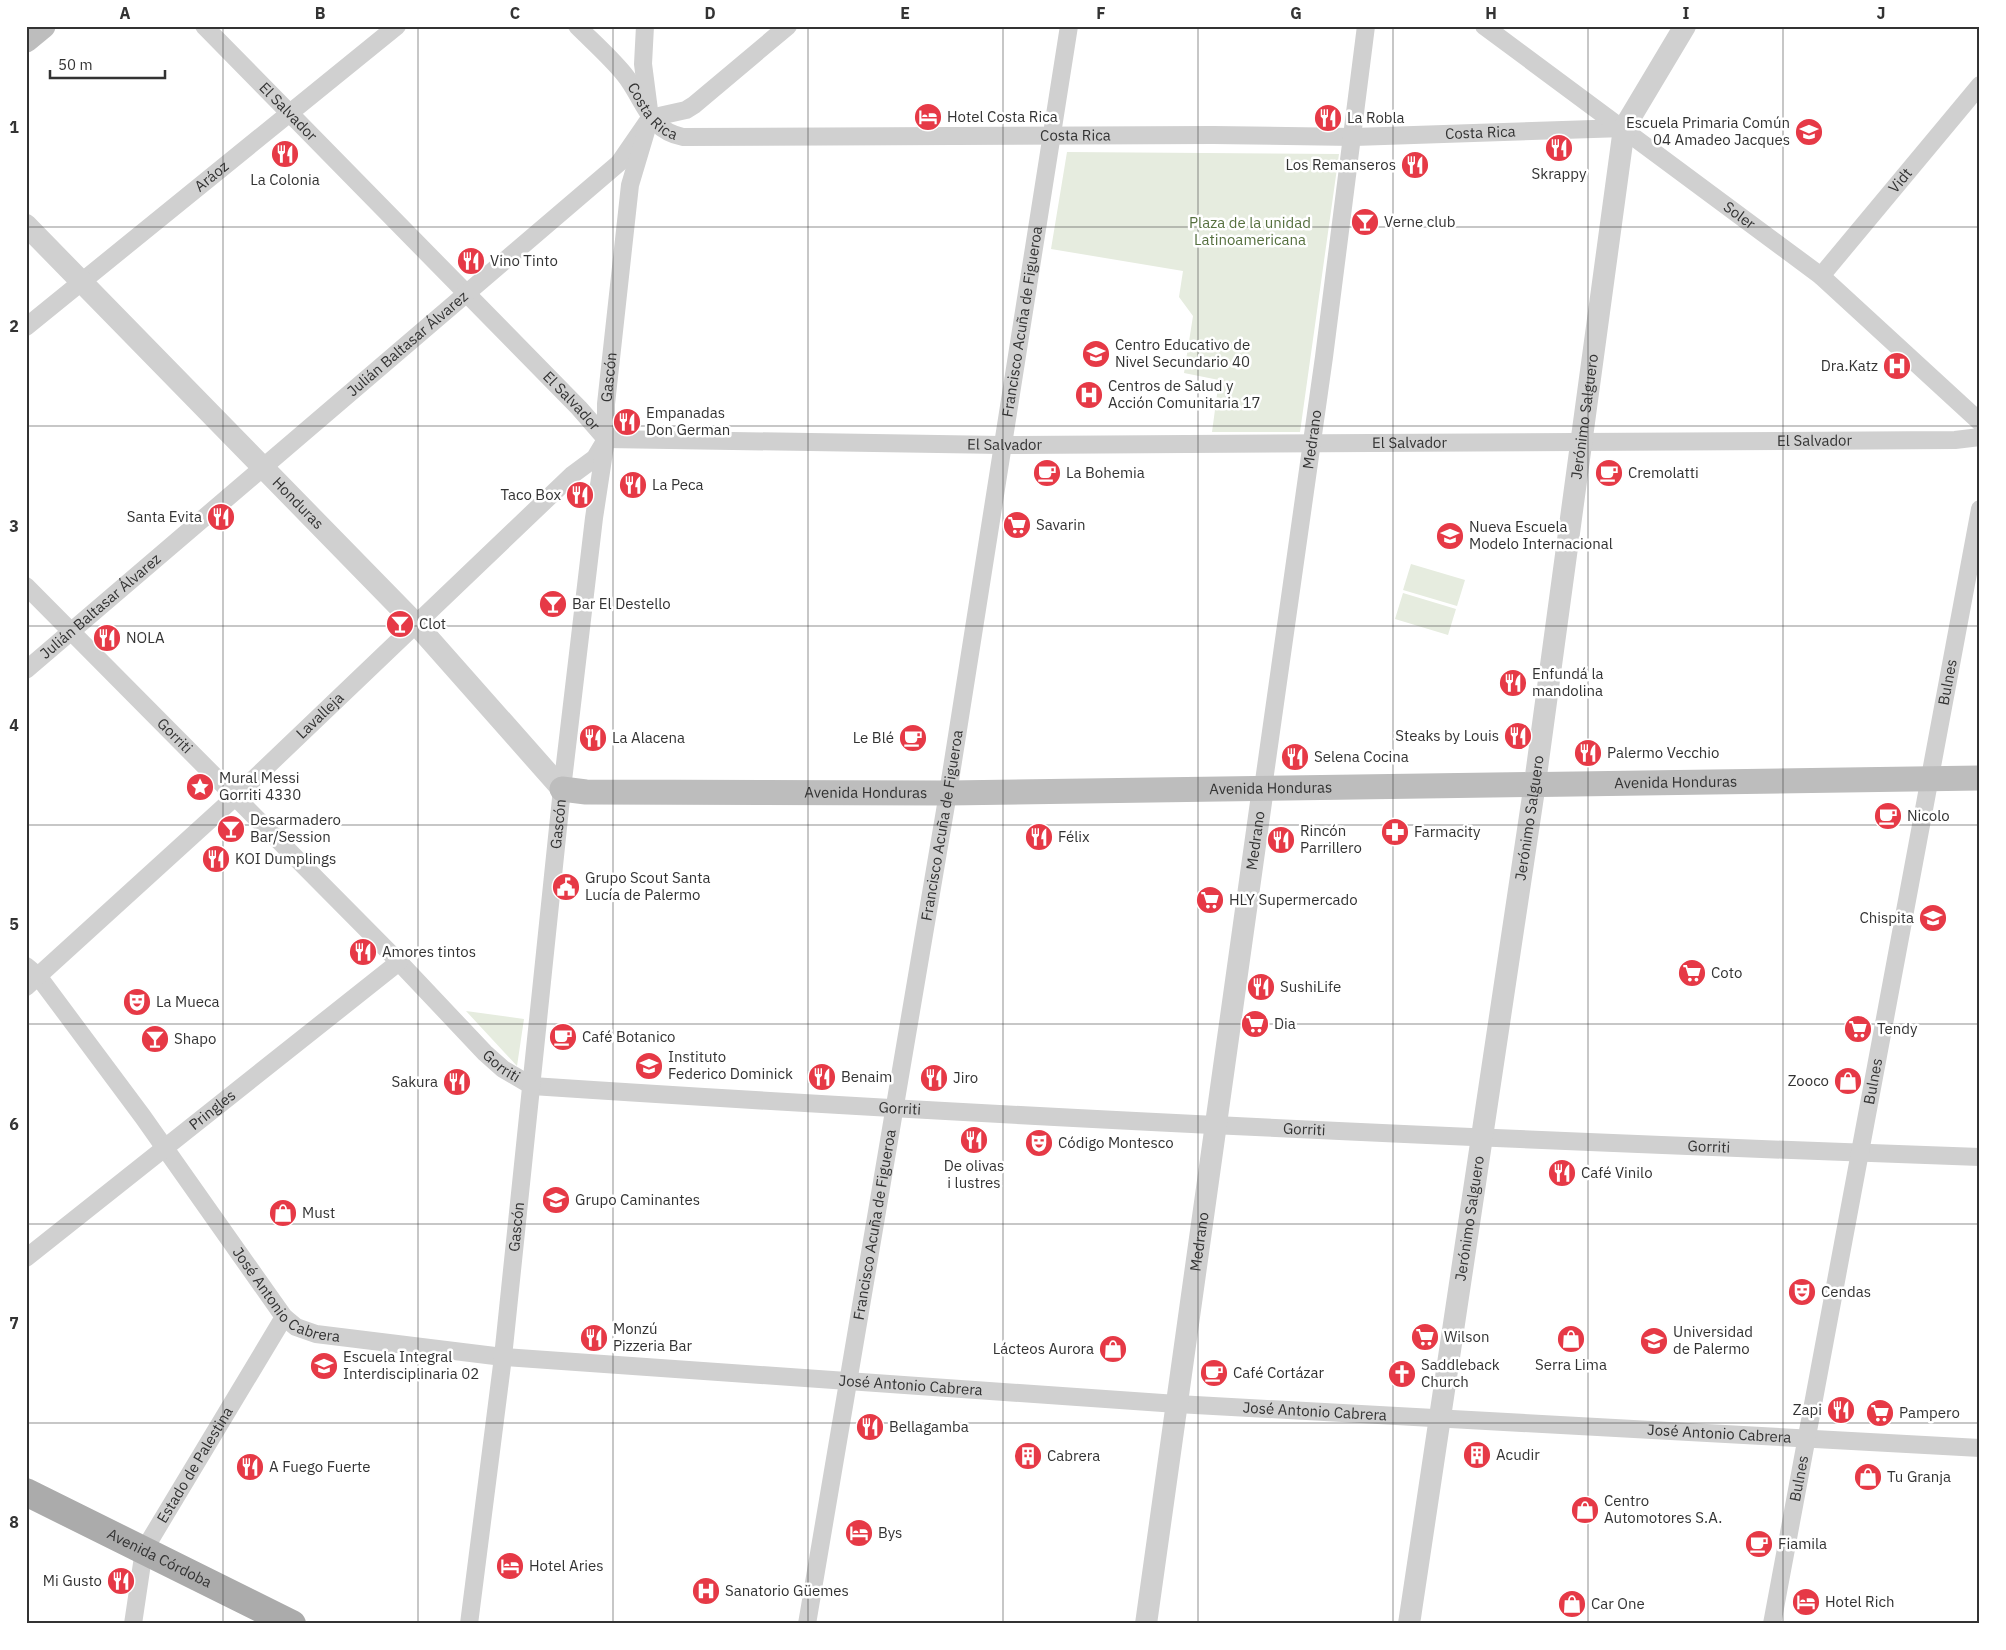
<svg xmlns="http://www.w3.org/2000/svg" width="2006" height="1650" viewBox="0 0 2006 1650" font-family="'IBM Plex Sans',sans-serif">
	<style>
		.green { fill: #e6ecdf }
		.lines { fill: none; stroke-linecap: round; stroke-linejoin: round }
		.minor { stroke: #d0d0d0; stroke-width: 18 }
		.tertiary { stroke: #d0d0d0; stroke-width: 22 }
		.secondary { stroke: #bdbdbd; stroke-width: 25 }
		.primary { stroke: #ababab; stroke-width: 28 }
		.grid { fill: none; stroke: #333; stroke-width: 1; stroke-opacity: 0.55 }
		.labels { text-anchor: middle; stroke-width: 5; stroke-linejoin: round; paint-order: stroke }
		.street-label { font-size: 15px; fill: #333; stroke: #fff }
		.poi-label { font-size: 15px; fill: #333; stroke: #fff; text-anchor: start }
		.park-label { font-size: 15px; fill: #56703f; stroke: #fff }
		.neatline { fill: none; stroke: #333; stroke-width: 2 }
		.grid-label { font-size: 16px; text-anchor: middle; font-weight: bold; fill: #333 }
	</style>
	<rect width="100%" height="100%" fill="#fff"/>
	<!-- green -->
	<path class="green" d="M1067 152 1339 154 1300 432H1212L1219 380 1184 373 1193 316 1179 297 1183 271 1051 249Z
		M1411 564 1465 580 1457 606 1403 590Z
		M1403 593 1456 609 1448 635 1395 619Z
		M466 1011 524 1019 517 1066Z"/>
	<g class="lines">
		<!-- minor -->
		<g class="minor">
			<path id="s1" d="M204 26 579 408 606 439 1002 445 1955 440 1980 437"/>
			<path id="s2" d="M577 26C593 42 610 57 624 74 644 98 647 130 683 137L1213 135 1354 137 1624 128"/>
			<path id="s3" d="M1484 26 1821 276 1980 422"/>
			<path id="s4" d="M1821 276 1980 85"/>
			<path id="s5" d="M26 327 397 26"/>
			<path id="s6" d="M26 586 399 962 485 1053 503 1069 532 1086C1014 1118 1497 1140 1980 1157"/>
			<path id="s7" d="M26 670 619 163 650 118 686 110 694 105 788 26"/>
			<path id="s8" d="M1263 788 1324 357 1366 26"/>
			<path id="s9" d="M26 966 38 976 143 1117 284 1317 296 1327 316 1334 503 1357 1177 1404 1980 1448"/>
			<path id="s10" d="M26 987 236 796 572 475 595 458 604 443"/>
			<path id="s11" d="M26 1258 399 962"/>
			<path id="s12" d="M133 1624 144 1550 284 1317"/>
			<path id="s13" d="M469 1624 503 1357 562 789 594 518 606 439V404L630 185 650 118 643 64 645 26"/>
			<path id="s14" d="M807 1624 948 793 1069 26"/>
			<path id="s15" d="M1772 1624 1980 509"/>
		</g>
		<!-- tertiary -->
		<g class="tertiary">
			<path id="s16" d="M26 225 416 624 562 789"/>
			<path id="s17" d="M1146 1624 1263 788"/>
			<path id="s18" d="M1409 1624 1535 783 1624 128 1685 26"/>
		</g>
		<!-- secondary -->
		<g class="secondary">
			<path d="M26 40 43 26"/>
			<path id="s19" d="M562 789 586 792 948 793 1980 778"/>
		</g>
		<!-- primary -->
		<path class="primary" id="s20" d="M26 1492 292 1624"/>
	</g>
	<!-- grid -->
	<path class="grid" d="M223 26V1624M418 26V1624M613 26V1624M808 26V1624M1003 26V1624M1198 26V1624M1393 26V1624M1588 26V1624M1783 26V1624M26 227H1980M26 426H1980M26 626H1980M26 825H1980M26 1024H1980M26 1224H1980M26 1423H1980"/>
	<!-- icons -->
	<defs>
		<symbol id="hotel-disc" viewBox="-11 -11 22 22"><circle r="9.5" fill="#e63946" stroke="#fff"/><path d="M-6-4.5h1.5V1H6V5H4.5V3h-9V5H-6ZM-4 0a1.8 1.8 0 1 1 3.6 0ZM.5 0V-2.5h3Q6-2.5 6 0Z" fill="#fff"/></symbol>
		<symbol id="restaurant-disc" viewBox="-11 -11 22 22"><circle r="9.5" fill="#e63946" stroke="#fff"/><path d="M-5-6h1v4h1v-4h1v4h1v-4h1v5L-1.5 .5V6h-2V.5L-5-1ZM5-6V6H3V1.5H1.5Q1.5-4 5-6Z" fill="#fff"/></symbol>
		<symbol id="school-disc" viewBox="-11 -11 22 22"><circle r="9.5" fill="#e63946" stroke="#fff"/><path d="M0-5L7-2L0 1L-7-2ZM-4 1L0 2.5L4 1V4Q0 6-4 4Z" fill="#fff"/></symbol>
		<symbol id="bar-disc" viewBox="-11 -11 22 22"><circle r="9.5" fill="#e63946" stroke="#fff"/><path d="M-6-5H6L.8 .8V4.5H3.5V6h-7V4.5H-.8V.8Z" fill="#fff"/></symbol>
		<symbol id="hospital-disc" viewBox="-11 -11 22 22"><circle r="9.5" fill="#e63946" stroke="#fff"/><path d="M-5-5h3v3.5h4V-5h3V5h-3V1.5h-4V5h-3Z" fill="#fff"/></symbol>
		<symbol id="cafe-disc" viewBox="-11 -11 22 22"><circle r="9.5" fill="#e63946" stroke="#fff"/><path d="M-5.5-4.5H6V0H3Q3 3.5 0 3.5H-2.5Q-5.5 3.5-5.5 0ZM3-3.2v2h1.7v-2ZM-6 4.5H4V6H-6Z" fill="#fff"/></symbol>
		<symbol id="supermarket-disc" viewBox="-11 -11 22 22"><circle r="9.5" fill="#e63946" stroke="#fff"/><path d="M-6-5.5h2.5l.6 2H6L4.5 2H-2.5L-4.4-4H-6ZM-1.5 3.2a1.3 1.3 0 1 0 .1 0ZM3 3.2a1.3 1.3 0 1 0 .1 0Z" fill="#fff"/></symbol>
		<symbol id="sight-disc" viewBox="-11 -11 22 22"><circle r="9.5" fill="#e63946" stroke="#fff"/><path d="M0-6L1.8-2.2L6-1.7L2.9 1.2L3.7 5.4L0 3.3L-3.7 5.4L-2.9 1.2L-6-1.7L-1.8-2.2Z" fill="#fff"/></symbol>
		<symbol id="pharmacy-disc" viewBox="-11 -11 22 22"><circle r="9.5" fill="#e63946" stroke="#fff"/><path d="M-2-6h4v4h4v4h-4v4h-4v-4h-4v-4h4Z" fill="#fff"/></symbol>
		<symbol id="civic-disc" viewBox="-11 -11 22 22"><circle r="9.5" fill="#e63946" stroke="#fff"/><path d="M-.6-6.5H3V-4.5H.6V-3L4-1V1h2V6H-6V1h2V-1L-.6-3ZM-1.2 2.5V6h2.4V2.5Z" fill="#fff"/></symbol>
		<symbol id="theatre-disc" viewBox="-11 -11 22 22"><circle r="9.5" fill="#e63946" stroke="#fff"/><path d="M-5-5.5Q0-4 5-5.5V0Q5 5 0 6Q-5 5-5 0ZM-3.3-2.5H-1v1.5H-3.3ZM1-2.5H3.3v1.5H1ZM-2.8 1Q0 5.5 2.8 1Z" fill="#fff"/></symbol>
		<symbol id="shop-disc" viewBox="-11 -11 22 22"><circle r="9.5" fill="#e63946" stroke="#fff"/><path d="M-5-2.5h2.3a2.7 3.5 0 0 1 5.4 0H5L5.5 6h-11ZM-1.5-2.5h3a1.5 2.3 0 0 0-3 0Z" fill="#fff"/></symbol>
		<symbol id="university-disc" viewBox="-11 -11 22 22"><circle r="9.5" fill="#e63946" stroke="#fff"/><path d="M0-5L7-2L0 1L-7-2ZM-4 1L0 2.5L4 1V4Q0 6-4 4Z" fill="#fff"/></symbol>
		<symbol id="church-disc" viewBox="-11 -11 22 22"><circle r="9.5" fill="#e63946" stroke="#fff"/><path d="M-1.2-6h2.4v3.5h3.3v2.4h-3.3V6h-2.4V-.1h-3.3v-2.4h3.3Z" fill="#fff"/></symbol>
		<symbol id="building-disc" viewBox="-11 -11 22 22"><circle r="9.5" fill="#e63946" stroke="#fff"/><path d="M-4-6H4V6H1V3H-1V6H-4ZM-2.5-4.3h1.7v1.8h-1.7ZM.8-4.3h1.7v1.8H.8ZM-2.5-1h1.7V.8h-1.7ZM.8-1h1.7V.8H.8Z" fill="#fff"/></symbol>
	</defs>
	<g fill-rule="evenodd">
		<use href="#hotel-disc" x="912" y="101" width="32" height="32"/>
		<use href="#restaurant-disc" x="1312" y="102" width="32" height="32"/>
		<use href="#school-disc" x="1793" y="116" width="32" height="32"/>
		<use href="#restaurant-disc" x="1543" y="132" width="32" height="32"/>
		<use href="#restaurant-disc" x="269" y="138" width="32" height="32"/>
		<use href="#restaurant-disc" x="1399" y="149" width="32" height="32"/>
		<use href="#bar-disc" x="1349" y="206" width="32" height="32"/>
		<use href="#restaurant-disc" x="455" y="245" width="32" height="32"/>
		<use href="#school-disc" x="1080" y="338" width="32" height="32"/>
		<use href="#hospital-disc" x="1881" y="350" width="32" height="32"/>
		<use href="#hospital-disc" x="1073" y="379" width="32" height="32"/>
		<use href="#restaurant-disc" x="611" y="406" width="32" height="32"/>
		<use href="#cafe-disc" x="1031" y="457" width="32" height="32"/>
		<use href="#cafe-disc" x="1593" y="457" width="32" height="32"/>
		<use href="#restaurant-disc" x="617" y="469" width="32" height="32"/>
		<use href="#restaurant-disc" x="564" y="479" width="32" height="32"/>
		<use href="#restaurant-disc" x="205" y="501" width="32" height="32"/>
		<use href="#supermarket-disc" x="1001" y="509" width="32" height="32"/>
		<use href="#school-disc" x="1434" y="520" width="32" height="32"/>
		<use href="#bar-disc" x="537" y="588" width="32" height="32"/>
		<use href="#bar-disc" x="384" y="608" width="32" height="32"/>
		<use href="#restaurant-disc" x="91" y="622" width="32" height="32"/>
		<use href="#restaurant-disc" x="1497" y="667" width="32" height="32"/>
		<use href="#restaurant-disc" x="1502" y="720" width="32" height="32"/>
		<use href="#restaurant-disc" x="577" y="722" width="32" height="32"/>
		<use href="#cafe-disc" x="897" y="722" width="32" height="32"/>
		<use href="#restaurant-disc" x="1572" y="737" width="32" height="32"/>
		<use href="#restaurant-disc" x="1279" y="741" width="32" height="32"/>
		<use href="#sight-disc" x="184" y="771" width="32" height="32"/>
		<use href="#cafe-disc" x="1872" y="800" width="32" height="32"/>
		<use href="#bar-disc" x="215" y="813" width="32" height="32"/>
		<use href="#pharmacy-disc" x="1379" y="816" width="32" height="32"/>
		<use href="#restaurant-disc" x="1023" y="821" width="32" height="32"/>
		<use href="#restaurant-disc" x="1265" y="824" width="32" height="32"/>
		<use href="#restaurant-disc" x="200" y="843" width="32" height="32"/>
		<use href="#civic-disc" x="550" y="871" width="32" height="32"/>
		<use href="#supermarket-disc" x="1194" y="884" width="32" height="32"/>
		<use href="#school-disc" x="1917" y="902" width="32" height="32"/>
		<use href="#restaurant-disc" x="347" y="936" width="32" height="32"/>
		<use href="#supermarket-disc" x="1676" y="957" width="32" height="32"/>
		<use href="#restaurant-disc" x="1245" y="971" width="32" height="32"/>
		<use href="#theatre-disc" x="121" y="986" width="32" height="32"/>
		<use href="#supermarket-disc" x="1239" y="1008" width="32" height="32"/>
		<use href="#supermarket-disc" x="1842" y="1013" width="32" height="32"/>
		<use href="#cafe-disc" x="547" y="1021" width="32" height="32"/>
		<use href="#bar-disc" x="139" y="1023" width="32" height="32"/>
		<use href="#school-disc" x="633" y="1050" width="32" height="32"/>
		<use href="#restaurant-disc" x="806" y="1061" width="32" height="32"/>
		<use href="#restaurant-disc" x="918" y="1062" width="32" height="32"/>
		<use href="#shop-disc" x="1832" y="1065" width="32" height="32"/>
		<use href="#restaurant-disc" x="441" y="1066" width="32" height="32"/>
		<use href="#restaurant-disc" x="958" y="1124" width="32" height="32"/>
		<use href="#theatre-disc" x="1023" y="1127" width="32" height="32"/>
		<use href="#restaurant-disc" x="1546" y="1157" width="32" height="32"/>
		<use href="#school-disc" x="540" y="1184" width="32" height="32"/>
		<use href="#shop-disc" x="267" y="1197" width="32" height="32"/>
		<use href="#theatre-disc" x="1786" y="1276" width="32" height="32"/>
		<use href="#supermarket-disc" x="1409" y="1321" width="32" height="32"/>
		<use href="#restaurant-disc" x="578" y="1322" width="32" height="32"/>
		<use href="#shop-disc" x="1555" y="1323" width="32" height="32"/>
		<use href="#university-disc" x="1638" y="1325" width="32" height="32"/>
		<use href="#shop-disc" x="1097" y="1333" width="32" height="32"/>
		<use href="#school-disc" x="308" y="1350" width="32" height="32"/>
		<use href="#cafe-disc" x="1198" y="1357" width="32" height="32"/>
		<use href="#church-disc" x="1386" y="1358" width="32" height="32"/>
		<use href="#restaurant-disc" x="1825" y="1394" width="32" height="32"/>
		<use href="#supermarket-disc" x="1864" y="1397" width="32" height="32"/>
		<use href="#restaurant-disc" x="854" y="1411" width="32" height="32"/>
		<use href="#building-disc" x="1461" y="1439" width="32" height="32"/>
		<use href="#building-disc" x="1012" y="1440" width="32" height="32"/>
		<use href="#restaurant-disc" x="234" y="1451" width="32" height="32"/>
		<use href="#shop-disc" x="1852" y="1461" width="32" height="32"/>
		<use href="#shop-disc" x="1569" y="1494" width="32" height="32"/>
		<use href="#hotel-disc" x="843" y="1517" width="32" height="32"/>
		<use href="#cafe-disc" x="1743" y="1528" width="32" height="32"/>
		<use href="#hotel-disc" x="494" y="1550" width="32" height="32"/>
		<use href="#restaurant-disc" x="105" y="1565" width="32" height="32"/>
		<use href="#hospital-disc" x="690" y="1575" width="32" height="32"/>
		<use href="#hotel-disc" x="1790" y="1586" width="32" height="32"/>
		<use href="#shop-disc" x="1556" y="1588" width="32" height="32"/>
	</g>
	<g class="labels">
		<!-- street labels -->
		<g class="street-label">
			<text dy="5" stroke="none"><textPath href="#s2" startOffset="115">Costa Rica</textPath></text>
			<text dy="5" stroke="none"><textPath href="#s1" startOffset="120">El Salvador</textPath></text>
			<text dy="5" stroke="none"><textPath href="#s2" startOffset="954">Costa Rica</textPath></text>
			<text dy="5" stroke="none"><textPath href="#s2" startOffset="549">Costa Rica</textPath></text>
			<text dy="5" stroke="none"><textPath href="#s5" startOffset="239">Aráoz</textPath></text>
			<text dy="5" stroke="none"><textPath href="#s4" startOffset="124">Vidt</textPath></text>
			<text dy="5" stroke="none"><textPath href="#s3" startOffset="318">Soler</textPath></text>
			<text dy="5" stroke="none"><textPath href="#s14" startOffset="1320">Francisco Acuña de Figueroa</textPath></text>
			<text dy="5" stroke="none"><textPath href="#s7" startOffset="502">Julián Baltasar Álvarez</textPath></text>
			<text dy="5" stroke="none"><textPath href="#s13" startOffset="1255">Gascón</textPath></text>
			<text dy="5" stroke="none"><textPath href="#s1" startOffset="525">El Salvador</textPath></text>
			<text dy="5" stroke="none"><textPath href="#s18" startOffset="1220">Jerónimo Salguero</textPath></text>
			<text dy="5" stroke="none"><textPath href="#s8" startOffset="352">Medrano</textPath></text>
			<text dy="5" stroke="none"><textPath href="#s1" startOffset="1785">El Salvador</textPath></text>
			<text dy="5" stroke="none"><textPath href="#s1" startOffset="1380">El Salvador</textPath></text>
			<text dy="5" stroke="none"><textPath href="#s1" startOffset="975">El Salvador</textPath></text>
			<text dy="5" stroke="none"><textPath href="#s16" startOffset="389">Honduras</textPath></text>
			<text dy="5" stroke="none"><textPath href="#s7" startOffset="98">Julián Baltasar Álvarez</textPath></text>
			<text dy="5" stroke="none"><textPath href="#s15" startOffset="958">Bulnes</textPath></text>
			<text dy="5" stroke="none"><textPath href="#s10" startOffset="400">Lavalleja</textPath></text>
			<text dy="5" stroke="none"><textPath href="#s6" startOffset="211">Gorriti</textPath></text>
			<text dy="5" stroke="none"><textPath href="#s19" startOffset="1114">Avenida Honduras</textPath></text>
			<text dy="5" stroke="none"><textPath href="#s19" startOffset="709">Avenida Honduras</textPath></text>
			<text dy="5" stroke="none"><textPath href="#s19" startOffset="304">Avenida Honduras</textPath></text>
			<text dy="5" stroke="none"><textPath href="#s18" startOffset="815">Jerónimo Salguero</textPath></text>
			<text dy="5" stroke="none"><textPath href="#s13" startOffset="805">Gascón</textPath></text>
			<text dy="5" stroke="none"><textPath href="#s14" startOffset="810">Francisco Acuña de Figueroa</textPath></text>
			<text dy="5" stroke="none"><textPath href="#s17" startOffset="791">Medrano</textPath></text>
			<text dy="5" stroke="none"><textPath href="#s6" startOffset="676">Gorriti</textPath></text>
			<text dy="5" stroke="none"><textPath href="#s15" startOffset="552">Bulnes</textPath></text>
			<text dy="5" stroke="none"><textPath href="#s6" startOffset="1081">Gorriti</textPath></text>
			<text dy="5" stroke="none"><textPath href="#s11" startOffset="238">Pringles</textPath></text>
			<text dy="5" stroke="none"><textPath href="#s6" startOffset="1486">Gorriti</textPath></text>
			<text dy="5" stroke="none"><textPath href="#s6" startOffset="1891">Gorriti</textPath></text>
			<text dy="5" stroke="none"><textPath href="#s18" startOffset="410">Jerónimo Salguero</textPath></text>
			<text dy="5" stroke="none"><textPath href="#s14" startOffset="405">Francisco Acuña de Figueroa</textPath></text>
			<text dy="5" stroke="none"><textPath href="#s13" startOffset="400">Gascón</textPath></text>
			<text dy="5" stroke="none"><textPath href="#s17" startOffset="386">Medrano</textPath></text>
			<text dy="5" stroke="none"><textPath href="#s9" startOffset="425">José Antonio Cabrera</textPath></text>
			<text dy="5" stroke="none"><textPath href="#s9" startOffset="1070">José Antonio Cabrera</textPath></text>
			<text dy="5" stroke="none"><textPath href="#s9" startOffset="1475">José Antonio Cabrera</textPath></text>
			<text dy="5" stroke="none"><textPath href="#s9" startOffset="1880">José Antonio Cabrera</textPath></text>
			<text dy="5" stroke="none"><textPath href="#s12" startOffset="174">Estado de Palestina</textPath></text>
			<text dy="5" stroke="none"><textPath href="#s15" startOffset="148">Bulnes</textPath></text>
			<text dy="5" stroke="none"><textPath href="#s20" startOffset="149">Avenida Córdoba</textPath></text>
		</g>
		<!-- poi labels -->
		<g class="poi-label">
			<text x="947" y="122">Hotel Costa Rica</text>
			<text x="1347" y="123">La Robla</text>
			<text x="1790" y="128" text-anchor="end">Escuela Primaria Común<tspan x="1790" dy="17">04 Amadeo Jacques</tspan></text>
			<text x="1396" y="170" text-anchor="end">Los Remanseros</text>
			<text x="1559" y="179" text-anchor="middle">Skrappy</text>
			<text x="285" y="185" text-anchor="middle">La Colonia</text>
			<text x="1384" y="227">Verne club</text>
			<text x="490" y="266">Vino Tinto</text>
			<text x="1115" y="350">Centro Educativo de<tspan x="1115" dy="17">Nivel Secundario 40</tspan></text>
			<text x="1878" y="371" text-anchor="end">Dra.Katz</text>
			<text x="1108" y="391">Centros de Salud y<tspan x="1108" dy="17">Acción Comunitaria 17</tspan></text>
			<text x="646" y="418">Empanadas<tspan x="646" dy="17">Don German</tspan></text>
			<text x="1066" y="478">La Bohemia</text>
			<text x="1628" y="478">Cremolatti</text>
			<text x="652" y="490">La Peca</text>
			<text x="561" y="500" text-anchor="end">Taco Box</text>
			<text x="202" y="522" text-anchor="end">Santa Evita</text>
			<text x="1036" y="530">Savarin</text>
			<text x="1469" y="532">Nueva Escuela<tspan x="1469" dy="17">Modelo Internacional</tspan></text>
			<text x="572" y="609">Bar El Destello</text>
			<text x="419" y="629">Clot</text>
			<text x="126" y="643">NOLA</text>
			<text x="1532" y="679">Enfundá la<tspan x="1532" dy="17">mandolina</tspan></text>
			<text x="1499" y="741" text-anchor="end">Steaks by Louis</text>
			<text x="612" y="743">La Alacena</text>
			<text x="894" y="743" text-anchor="end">Le Blé</text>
			<text x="1607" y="758">Palermo Vecchio</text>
			<text x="1314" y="762">Selena Cocina</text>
			<text x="219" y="783">Mural Messi<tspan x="219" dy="17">Gorriti 4330</tspan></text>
			<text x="1907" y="821">Nicolo</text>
			<text x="250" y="825">Desarmadero<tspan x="250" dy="17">Bar/Session</tspan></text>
			<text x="1300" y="836">Rincón<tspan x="1300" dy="17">Parrillero</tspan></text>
			<text x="1414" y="837">Farmacity</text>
			<text x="1058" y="842">Félix</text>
			<text x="235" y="864">KOI Dumplings</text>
			<text x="585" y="883">Grupo Scout Santa<tspan x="585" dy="17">Lucía de Palermo</tspan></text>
			<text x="1229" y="905">HLY Supermercado</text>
			<text x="1914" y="923" text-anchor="end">Chispita</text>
			<text x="382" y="957">Amores tintos</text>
			<text x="1711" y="978">Coto</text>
			<text x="1280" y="992">SushiLife</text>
			<text x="156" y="1007">La Mueca</text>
			<text x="1274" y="1029">Dia</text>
			<text x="1877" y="1034">Tendy</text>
			<text x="582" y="1042">Café Botanico</text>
			<text x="174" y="1044">Shapo</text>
			<text x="668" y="1062">Instituto<tspan x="668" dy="17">Federico Dominick</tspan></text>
			<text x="841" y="1082">Benaim</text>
			<text x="953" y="1083">Jiro</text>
			<text x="1829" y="1086" text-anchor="end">Zooco</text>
			<text x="438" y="1087" text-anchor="end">Sakura</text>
			<text x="1058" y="1148">Código Montesco</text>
			<text x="974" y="1171" text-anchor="middle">De olivas<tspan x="974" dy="17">i lustres</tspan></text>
			<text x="1581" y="1178">Café Vinilo</text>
			<text x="575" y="1205">Grupo Caminantes</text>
			<text x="302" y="1218">Must</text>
			<text x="1821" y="1297">Cendas</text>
			<text x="613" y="1334">Monzú<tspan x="613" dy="17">Pizzeria Bar</tspan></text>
			<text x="1673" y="1337">Universidad<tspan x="1673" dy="17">de Palermo</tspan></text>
			<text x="1444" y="1342">Wilson</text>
			<text x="1094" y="1354" text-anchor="end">Lácteos Aurora</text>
			<text x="343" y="1362">Escuela Integral<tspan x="343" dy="17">Interdisciplinaria 02</tspan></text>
			<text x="1421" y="1370">Saddleback<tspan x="1421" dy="17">Church</tspan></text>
			<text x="1571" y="1370" text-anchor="middle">Serra Lima</text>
			<text x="1233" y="1378">Café Cortázar</text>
			<text x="1822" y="1415" text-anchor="end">Zapi</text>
			<text x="1899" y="1418">Pampero</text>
			<text x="889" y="1432">Bellagamba</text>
			<text x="1496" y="1460">Acudir</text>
			<text x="1047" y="1461">Cabrera</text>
			<text x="269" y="1472">A Fuego Fuerte</text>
			<text x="1887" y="1482">Tu Granja</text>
			<text x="1604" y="1506">Centro<tspan x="1604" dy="17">Automotores S.A.</tspan></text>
			<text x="878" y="1538">Bys</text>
			<text x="1778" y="1549">Fiamila</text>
			<text x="529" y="1571">Hotel Aries</text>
			<text x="102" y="1586" text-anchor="end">Mi Gusto</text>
			<text x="725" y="1596">Sanatorio Güemes</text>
			<text x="1825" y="1607">Hotel Rich</text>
			<text x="1591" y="1609">Car One</text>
		</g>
		<!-- park labels -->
		<g class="park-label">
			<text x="1250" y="228">Plaza de la unidad<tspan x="1250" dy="17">Latinoamericana</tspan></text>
		</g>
	</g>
	<!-- border -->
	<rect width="2006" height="1650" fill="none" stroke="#ffffff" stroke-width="55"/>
	<!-- scale -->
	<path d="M50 70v8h115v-8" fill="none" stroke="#333333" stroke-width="2.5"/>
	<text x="58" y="70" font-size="15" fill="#333333" stroke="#ffffff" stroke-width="4" paint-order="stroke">50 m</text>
	<rect x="28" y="28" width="1950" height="1594" class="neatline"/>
	<g class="grid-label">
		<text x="125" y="19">A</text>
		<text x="320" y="19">B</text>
		<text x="515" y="19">C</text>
		<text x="710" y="19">D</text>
		<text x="905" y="19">E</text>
		<text x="1101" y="19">F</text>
		<text x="1296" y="19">G</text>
		<text x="1491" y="19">H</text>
		<text x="1686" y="19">I</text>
		<text x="1881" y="19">J</text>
		<text x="14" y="133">1</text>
		<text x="14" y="332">2</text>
		<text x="14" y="532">3</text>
		<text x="14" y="731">4</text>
		<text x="14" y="930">5</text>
		<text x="14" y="1130">6</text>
		<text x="14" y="1329">7</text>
		<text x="14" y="1528">8</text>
	</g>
</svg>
